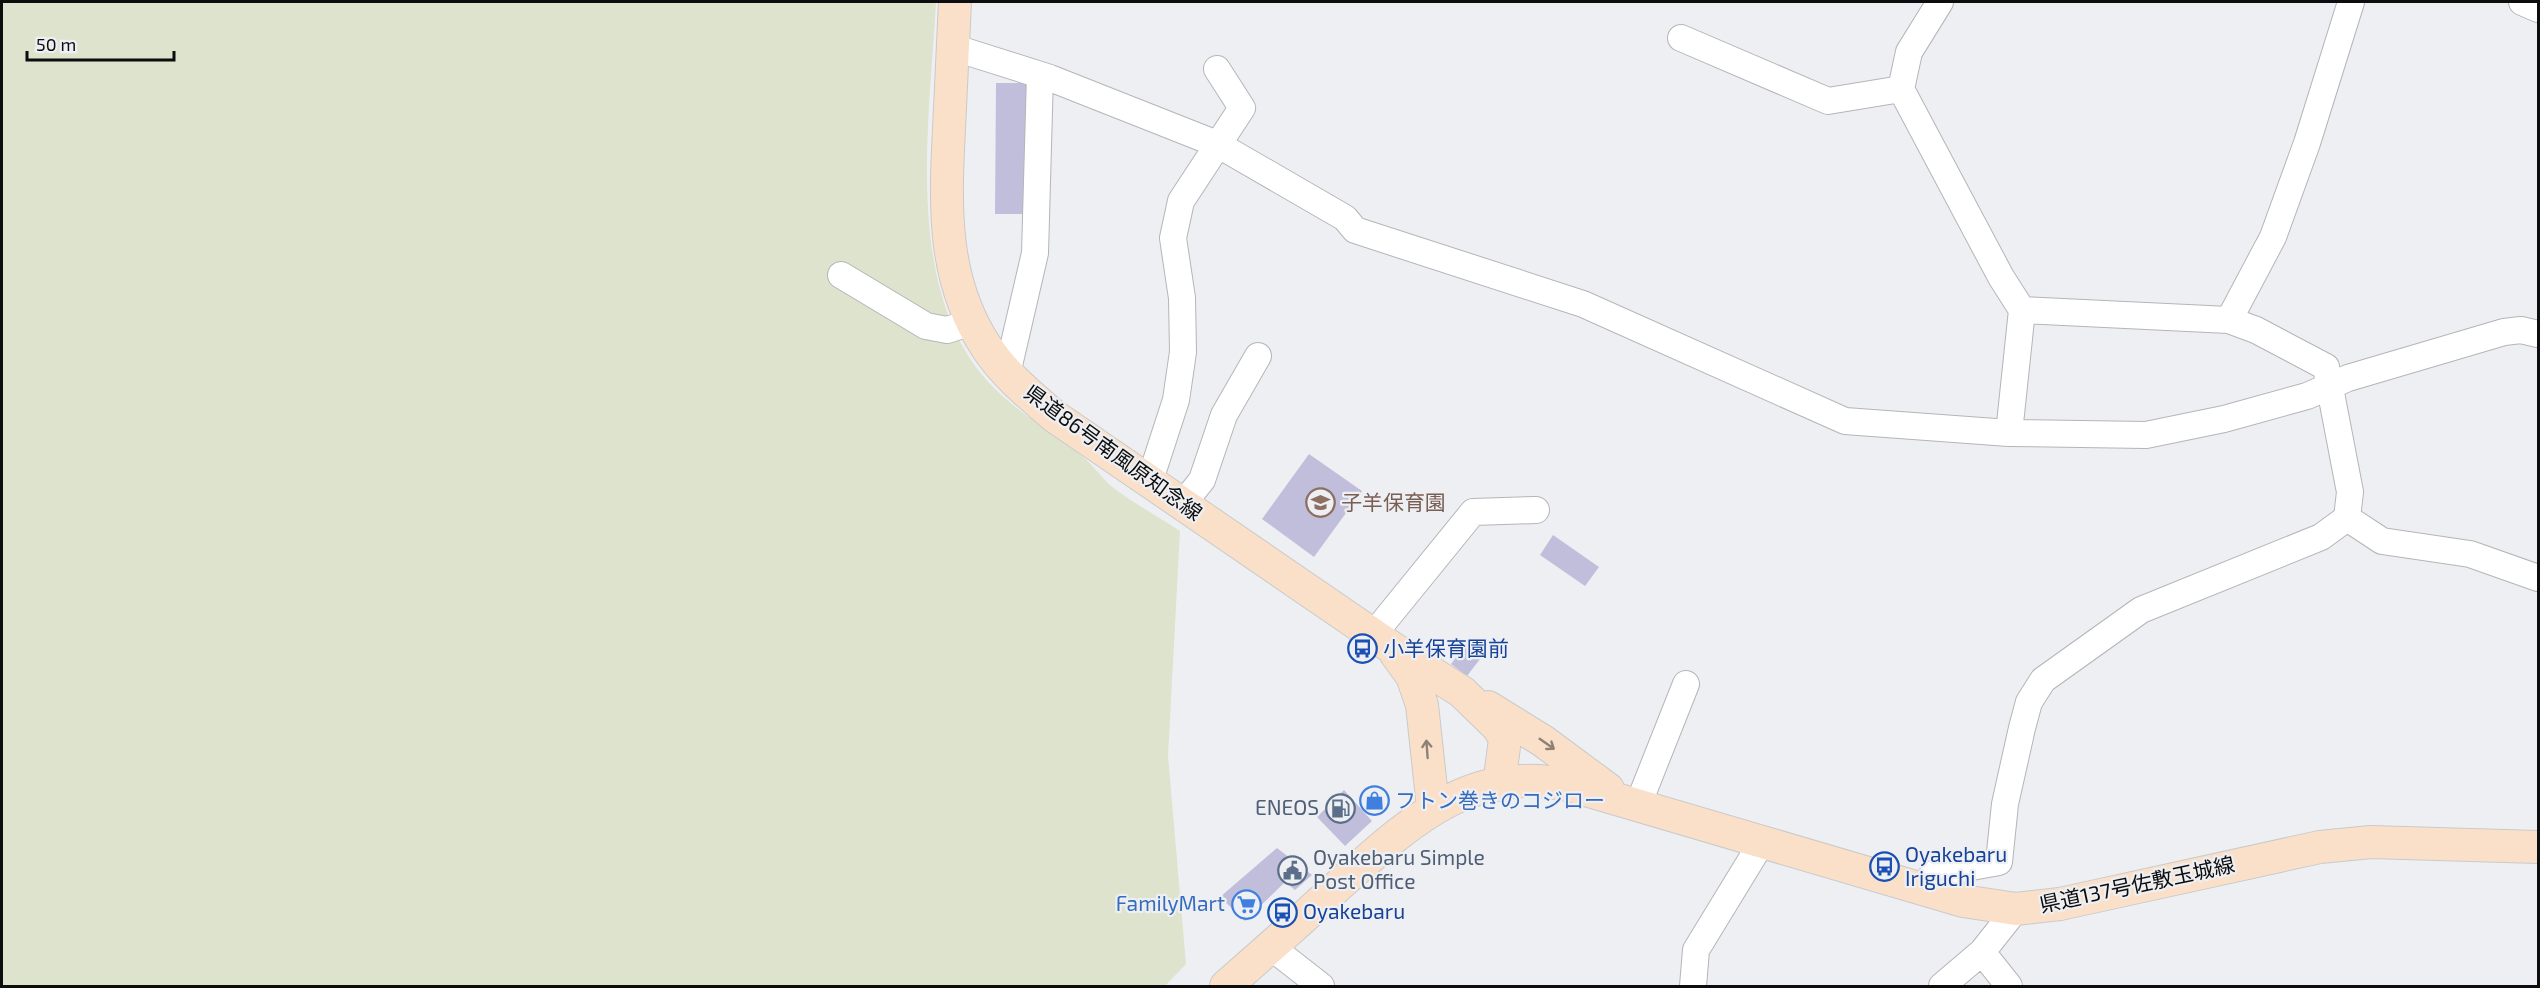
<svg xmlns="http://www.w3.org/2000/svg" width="2540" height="988" viewBox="0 0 2540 988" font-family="'Exo 2','Noto Sans JP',sans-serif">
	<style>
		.green { fill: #dde3cc }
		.building { fill: #c0bedb }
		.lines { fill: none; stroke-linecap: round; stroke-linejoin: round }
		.minor-casing { stroke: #b5b5b9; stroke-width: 28 }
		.major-casing { stroke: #cacaca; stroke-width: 34 }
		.minor { stroke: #fff; stroke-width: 26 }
		.major { stroke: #fae0c9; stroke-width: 32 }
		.oneway { stroke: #8f8175 }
		.labels { text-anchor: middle; stroke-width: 4.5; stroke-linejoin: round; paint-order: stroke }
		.street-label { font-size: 21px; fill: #0d0d0e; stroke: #eeeff3 }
		.education-label { font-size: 21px; fill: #785e54; stroke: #eeeff3; text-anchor: start }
		.transit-label { font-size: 21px; fill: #164399; stroke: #eeeff3; text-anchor: start }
		.shop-label { font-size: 21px; fill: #366cbe; stroke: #eeeff3; text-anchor: start }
		.service-label { font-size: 21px; fill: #4e5e75; stroke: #eeeff3; text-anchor: end }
	</style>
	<rect width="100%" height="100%" fill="#eeeff3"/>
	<!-- green -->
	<path class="green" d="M2 2H936C930 120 901 294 993 387 1020 414 1054 433 1083 457 1094 466 1103 480 1115 489 1135 504 1159 517 1180 531L1168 756 1186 964 1165 986H2Z"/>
	<!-- building -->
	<path class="building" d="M996 83H1029L1028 214H995Z
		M1309 454 1362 491 1314 557 1262 519Z
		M1553 535 1599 567 1585 586 1540 555Z
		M1471 638 1487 650 1467 676 1451 664Z
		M1344 790 1372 821 1345 846 1317 817Z
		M1277 848 1312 875 1295 890 1285 882 1245 921 1220 897Z"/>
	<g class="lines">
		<defs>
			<path id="minor" d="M1940 2 1909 52 1901 89 2001 277 2022 310 2009 433
				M2522 2 2538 9
				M1681 38 1828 101 1901 89
				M952 47 1050 78 1217 144 1345 218 1355 230 1583 304 1845 421 2009 433 2146 435 2224 419 2307 396 2348 378 2504 332 2521 330 2538 334
				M841 275 926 326 947 330 972 322
				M2229 320 2273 237 2307 143 2351 2
				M1007 374 1035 253 1040 75
				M1149 483 1176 400 1183 352 1182 298 1173 238 1181 201 1242 108 1217 69
				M1182 505 1202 480 1224 415 1258 356
				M2347 518 2382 541 2470 554 2538 578
				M1373 635 1473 512 1536 510
				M1638 805 1686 684
				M1921 889 1933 874 1999 862 2005 804 2022 728 2029 702 2043 680 2141 610 2321 537 2347 518 2350 492 2326 367 2256 330 2229 320 2022 310
				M1271 947 1321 986
				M1982 952 2009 986
				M1693 986 1696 950 1762 842
				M1942 986 1982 952 2016 909"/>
			<path id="major" d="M955 2C953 44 951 86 949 129 945 206 942 281 987 348 1005 375 1030 395 1054 416L1391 647 1462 692 1498 727 1505 739 1499 785
				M1396 654 1412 676 1422 705 1433 807
				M1488 707 1543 741 1608 789
				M1226 986C1264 953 1302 919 1339 885 1408 824 1471 762 1572 786L1963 901 2016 909 2060 904 2320 847 2371 842 2538 847"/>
		</defs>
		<!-- minor casing -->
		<use href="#minor" class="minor-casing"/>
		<!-- major casing -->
		<use href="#major" class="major-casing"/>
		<!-- minor -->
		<use href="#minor" class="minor"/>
		<!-- major -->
		<use href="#major" class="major"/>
	</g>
	<!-- one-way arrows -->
	<defs><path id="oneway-shaft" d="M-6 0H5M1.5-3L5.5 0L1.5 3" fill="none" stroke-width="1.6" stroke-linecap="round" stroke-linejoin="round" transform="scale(1.5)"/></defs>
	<g class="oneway">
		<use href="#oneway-shaft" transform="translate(1547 744) rotate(35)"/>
		<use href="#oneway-shaft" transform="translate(1427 749) rotate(-94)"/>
	</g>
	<!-- icons -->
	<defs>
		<symbol id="school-ring" viewBox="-11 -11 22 22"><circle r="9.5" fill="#eeeff3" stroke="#8d6e63" stroke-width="1.5"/><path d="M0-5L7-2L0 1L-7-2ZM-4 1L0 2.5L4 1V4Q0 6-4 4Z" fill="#8d6e63"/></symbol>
		<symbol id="bus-ring" viewBox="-11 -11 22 22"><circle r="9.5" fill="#eeeff3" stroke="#1a4fb4" stroke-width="1.5"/><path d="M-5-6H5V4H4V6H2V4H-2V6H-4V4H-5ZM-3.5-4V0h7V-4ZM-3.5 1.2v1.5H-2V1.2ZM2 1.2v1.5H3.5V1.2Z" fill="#1a4fb4"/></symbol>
		<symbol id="shop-ring" viewBox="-11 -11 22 22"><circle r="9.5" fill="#eeeff3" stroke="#3f7fe0" stroke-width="1.5"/><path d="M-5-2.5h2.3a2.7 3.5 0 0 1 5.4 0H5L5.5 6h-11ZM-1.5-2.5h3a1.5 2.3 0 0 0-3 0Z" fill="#3f7fe0"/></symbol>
		<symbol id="fuel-ring" viewBox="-11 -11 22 22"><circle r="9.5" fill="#eeeff3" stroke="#5c6f8a" stroke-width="1.5"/><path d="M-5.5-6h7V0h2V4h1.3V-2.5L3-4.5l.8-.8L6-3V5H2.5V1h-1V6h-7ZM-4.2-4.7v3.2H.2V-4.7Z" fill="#5c6f8a"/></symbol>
		<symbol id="civic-ring" viewBox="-11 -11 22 22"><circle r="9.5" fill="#eeeff3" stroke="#5c6f8a" stroke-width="1.5"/><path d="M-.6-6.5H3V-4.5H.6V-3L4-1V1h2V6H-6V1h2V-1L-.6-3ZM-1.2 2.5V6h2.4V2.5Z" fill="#5c6f8a"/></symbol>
		<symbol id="supermarket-ring" viewBox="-11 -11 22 22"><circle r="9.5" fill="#eeeff3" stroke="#3f7fe0" stroke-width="1.5"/><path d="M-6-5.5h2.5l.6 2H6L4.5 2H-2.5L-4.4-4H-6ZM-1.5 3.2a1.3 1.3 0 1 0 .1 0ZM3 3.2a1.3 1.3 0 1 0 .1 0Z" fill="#3f7fe0"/></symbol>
	</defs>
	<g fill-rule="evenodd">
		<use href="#school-ring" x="1304" y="486" width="33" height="33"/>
		<use href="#bus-ring" x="1346" y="632" width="33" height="33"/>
		<use href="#shop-ring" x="1358" y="784" width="33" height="33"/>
		<use href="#fuel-ring" x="1324" y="792" width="33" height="33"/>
		<use href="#bus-ring" x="1868" y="850" width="33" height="33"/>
		<use href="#civic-ring" x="1276" y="854" width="33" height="33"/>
		<use href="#supermarket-ring" x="1230" y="888" width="33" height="33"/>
		<use href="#bus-ring" x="1266" y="896" width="33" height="33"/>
	</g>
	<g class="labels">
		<!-- street labels -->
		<g class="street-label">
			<text transform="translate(1113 453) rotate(36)" y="7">県道86号南風原知念線</text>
			<text transform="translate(2137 885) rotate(-12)" y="7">県道137号佐敷玉城線</text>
		</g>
		<!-- education labels -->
		<g class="education-label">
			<text x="1341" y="510">子羊保育園</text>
		</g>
		<!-- transit labels -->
		<g class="transit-label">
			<text x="1383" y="656">小羊保育園前</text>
			<text x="1905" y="862">Oyakebaru<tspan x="1905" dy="24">Iriguchi</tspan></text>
			<text x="1303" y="919">Oyakebaru</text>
		</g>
		<!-- shop labels -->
		<g class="shop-label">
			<text x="1395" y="808">フトン巻きのコジロー</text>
			<text x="1225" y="911" text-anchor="end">FamilyMart</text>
		</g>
		<!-- service labels -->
		<g class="service-label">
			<text x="1319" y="815">ENEOS</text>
			<text x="1313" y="865" text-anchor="start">Oyakebaru Simple<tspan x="1313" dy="24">Post Office</tspan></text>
		</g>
	</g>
	<!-- border -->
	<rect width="2540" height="988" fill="none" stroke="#0d0d0e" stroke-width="6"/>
	<!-- scale -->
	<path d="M27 51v9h147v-9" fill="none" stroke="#0d0d0e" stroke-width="3"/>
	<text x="36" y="51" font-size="18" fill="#0d0d0e" stroke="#eeeff3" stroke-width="4.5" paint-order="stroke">50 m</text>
</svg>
